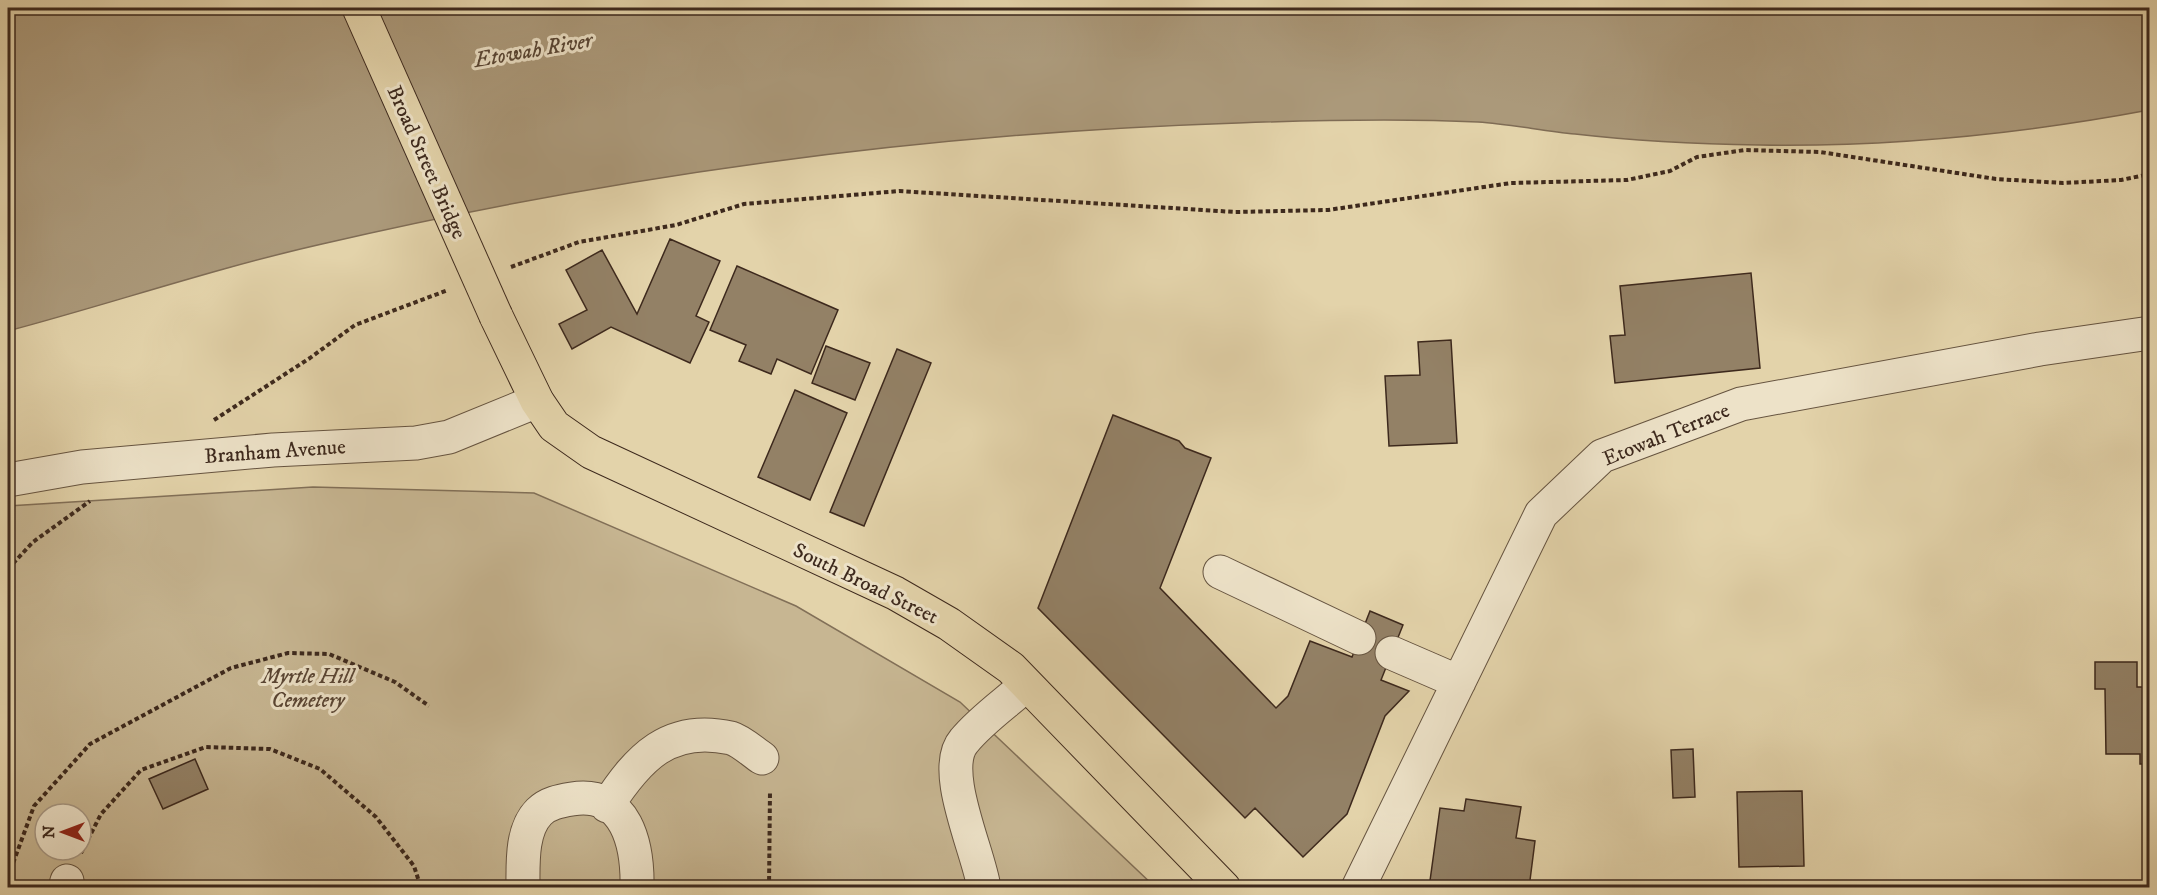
<svg xmlns="http://www.w3.org/2000/svg" width="2157" height="895" viewBox="0 0 2157 895" font-family="'IM FELL DW Pica',serif">
	<style>
		.green { fill: #c7b692; stroke: #827058; stroke-width: 1.5; fill-rule: evenodd }
		.water { fill: #ab997a; stroke: #7f6c55; stroke-width: 1.5 }
		.building { fill: #938166; stroke: #3d291d; stroke-width: 1.5 }
		.lines { fill: none; stroke-linecap: round; stroke-linejoin: round }
		.minor-casing { stroke: #665440; stroke-width: 35 }
		.major-casing { stroke: #3d291d; stroke-width: 35 }
		.path { stroke: #3d291d; stroke-width: 4; stroke-dasharray: 4.5 3; stroke-linecap: butt }
		.minor { stroke: #ede2c8; stroke-width: 33 }
		.major { stroke: #e3d3aa; stroke-width: 33 }
		.major-bridge-casing { stroke: #3d291d; stroke-width: 35; stroke-linecap: butt }
		.major-bridge { stroke: #e3d3aa; stroke-width: 33 }
		.labels { text-anchor: middle; stroke-width: 6; stroke-linejoin: round; paint-order: stroke }
		.street-label { font-size: 21px; fill: #3d291d; stroke: #ede2c8 }
		.park-label { font-size: 21px; font-style: italic; fill: #594534; stroke: #ede2c8 }
		.water-label { font-size: 22px; font-style: italic; fill: #584534; stroke: #ede2c8 }
	</style>
	<rect width="100%" height="100%" fill="#e3d3aa"/>
	<filter id="stains"><feTurbulence type="fractalNoise" baseFrequency=".00333" numOctaves="4"/><feColorMatrix values="0 0 0 0 .2 0 0 0 0 .09 0 0 0 0 .02 0 0 0 .5 -.17"/></filter>
	<radialGradient id="worn" r=".72"><stop offset=".6" stop-color="#630" stop-opacity="0"/><stop offset="1" stop-color="#630" stop-opacity=".3"/></radialGradient>
	<!-- green -->
	<path class="green" d="M313 487 534 493 796 606 960 702 1155 887 8 888V506ZM45 814H81V850H45Z"/>
	<!-- water -->
	<path class="water" d="M8 8H2149V110C2021 134 1890 147 1760 145 1698 144 1636 141 1575 134 1543 131 1510 124 1478 122 1398 118 1318 120 1238 123 929 133 623 174 322 244 216 268 113 303 8 331Z"/>
	<!-- building -->
	<path class="building" d="M670 239 720 261 696 316 709 322 690 363 611 327 572 349 559 324 587 310 566 270 602 250 637 314Z
		M737 266 838 310 811 374 777 359 771 374 739 361 746 345 710 330Z
		M1751 273 1760 368 1615 383 1610 336 1625 335 1620 286Z
		M1451 340 1457 443 1389 446 1385 376 1420 375 1418 342Z
		M826 346 870 363 855 400 812 383Z
		M897 349 931 363 864 526 830 512Z
		M795 390 847 413 810 500 758 477Z
		M1113 415 1179 441 1185 448 1211 458 1160 588 1276 708 1288 696 1310 641 1352 657 1370 611 1403 625 1381 680 1409 691 1385 716 1347 814 1303 857 1255 808 1245 818 1038 608Z
		M2095 662H2137V687H2150V764H2140V754H2106L2105 689H2095Z
		M1693 749 1695 797 1673 798 1671 750Z
		M195 759 208 789 163 809 149 779Z
		M1802 791 1804 866 1739 867 1737 792Z
		M1466 799 1521 807 1516 838 1535 841 1529 888H1429L1440 808 1464 811Z"/>
	<g class="lines">
		<defs>
			<path id="minor" d="M8 480 82 467 273 450 416 443 449 437 537 401
				M1220 572 1359 638
				M1392 653 1459 682
				M607 806C638 758 669 724 731 738 741 741 753 752 762 758
				M65 888 67 881
				M523 888C523 864 521 830 539 812 548 803 560 801 572 799 627 790 638 846 637 888
				M984 888C979 852 939 770 964 741 981 720 1006 703 1026 685
				M1358 888 1541 514 1602 456 1741 404 2040 349 2150 333"/>
			<path id="major" d="M496 316 537 401 554 426 591 452 895 593 949 624 1011 668 1224 888"/>
		</defs>
		<!-- minor casing -->
		<use href="#minor" class="minor-casing"/>
		<!-- major casing -->
		<use href="#major" class="major-casing"/>
		<!-- path -->
		<path class="path" d="M511 267 579 242 676 225 744 204 899 191 1235 212 1328 210 1511 183 1627 180 1670 171 1697 157 1745 150 1820 152 1996 179 2063 183 2121 180 2150 174
			M214 420 310 358 355 325 448 290
			M8 569 33 542 90 501
			M81 853 101 814 141 770 206 747 270 749 320 769 376 817 414 866 421 888
			M8 877 34 806 90 744 231 668 288 653 329 654 395 682 429 706
			M769 888 770 791"/>
		<!-- minor -->
		<use href="#minor" class="minor"/>
		<!-- major -->
		<use href="#major" class="major"/>
		<defs>
			<path id="major-bridge" d="M359 8 496 316"/>
		</defs>
		<!-- major-bridge casing -->
		<use href="#major-bridge" class="major-bridge-casing"/>
		<!-- major-bridge -->
		<use href="#major-bridge" class="major-bridge"/>
	</g>
	<g class="labels">
		<!-- street labels -->
		<g class="street-label">
			<text transform="translate(427 162) rotate(66)" y="7">Broad Street Bridge</text>
			<text transform="translate(1666 434) rotate(-22)" y="7">Etowah Terrace</text>
			<text transform="translate(275 451) rotate(-4)" y="7">Branham Avenue</text>
			<text transform="translate(866 583) rotate(26)" y="7">South Broad Street</text>
		</g>
		<!-- park labels -->
		<g class="park-label">
			<text x="308" y="683">Myrtle Hill<tspan x="308" dy="24">Cemetery</tspan></text>
		</g>
		<!-- water labels -->
		<g class="water-label">
			<text transform="translate(533 49) rotate(-10)" y="8">Etowah River</text>
		</g>
	</g>
	<!-- margin -->
	<rect width="2157" height="895" fill="none" stroke="#e3d3aa" stroke-width="30"/>
	<rect x="9" y="9" width="2139" height="877" fill="none" stroke="#3d291d" stroke-width="3"/>
	<rect x="15" y="15" width="2127" height="865" fill="none" stroke="#3d291d" stroke-width="1.5"/>
	<!-- north arrow -->
	<g transform="translate(63 832) rotate(270)"><circle r="28" fill="#ede2c8" stroke="#a79884" stroke-width="1.5"/>
	<path d="M0-4.5L10 22L0 15L-10 22Z" fill="#8f2418"/>
	<text y="-9" font-size="16" font-weight="bold" text-anchor="middle" fill="#3d291d">N</text>
	</g>
	<rect width="100%" height="100%" filter="url(#stains)"/>
	<rect width="100%" height="100%" fill="url(#worn)"/>
</svg>
